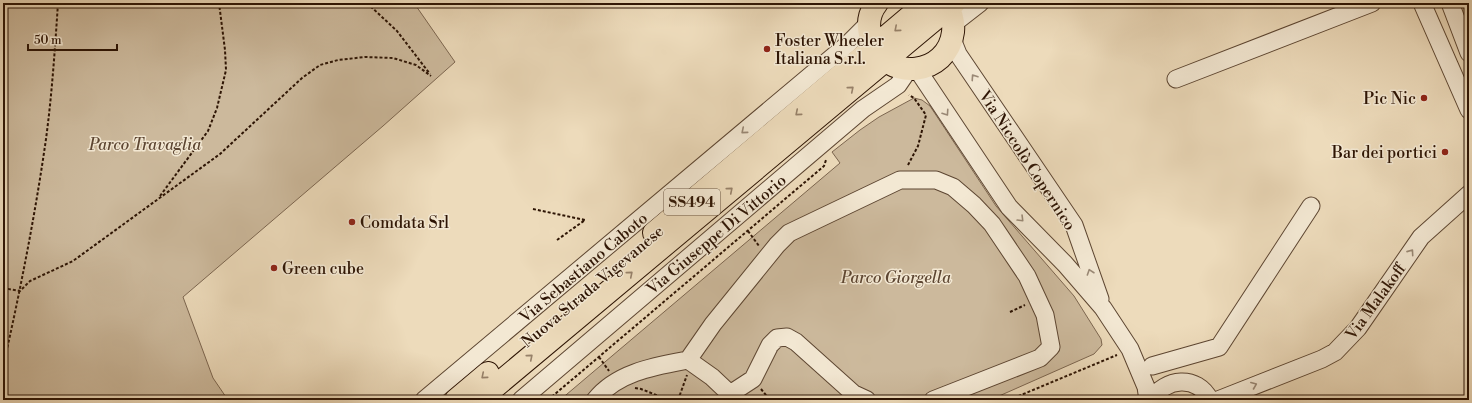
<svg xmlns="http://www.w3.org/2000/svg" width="1472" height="403" viewBox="0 0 1472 403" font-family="'Libre Bodoni',serif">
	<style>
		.green { fill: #ccb99c; stroke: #7c6650 }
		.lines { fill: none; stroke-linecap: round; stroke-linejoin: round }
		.minor-casing { stroke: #5d4632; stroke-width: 19 }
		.major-casing { stroke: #2d1404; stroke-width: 24 }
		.path { stroke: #2d1404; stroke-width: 2; stroke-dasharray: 3 2; stroke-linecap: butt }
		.minor { stroke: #f3e8d3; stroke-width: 17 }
		.major { stroke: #eddbbb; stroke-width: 22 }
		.oneway { stroke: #978169 }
		.oneway2 { stroke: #9a8976 }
		.poi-dot { fill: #8f2418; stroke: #f3e8d3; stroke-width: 1.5 }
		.labels { text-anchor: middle; stroke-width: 3; stroke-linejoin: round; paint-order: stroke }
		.shield { fill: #f3e8d3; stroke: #685442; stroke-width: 1 }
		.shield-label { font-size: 15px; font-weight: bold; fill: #2d1404 }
		.poi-label { font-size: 16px; fill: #2d1404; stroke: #f3e8d3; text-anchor: start }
		.park-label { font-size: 16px; font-style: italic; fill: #5d4632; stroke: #f3e8d3 }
		.street-label { font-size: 16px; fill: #2d1404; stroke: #f3e8d3 }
	</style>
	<rect width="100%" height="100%" fill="#eddbbb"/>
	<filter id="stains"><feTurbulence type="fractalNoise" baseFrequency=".005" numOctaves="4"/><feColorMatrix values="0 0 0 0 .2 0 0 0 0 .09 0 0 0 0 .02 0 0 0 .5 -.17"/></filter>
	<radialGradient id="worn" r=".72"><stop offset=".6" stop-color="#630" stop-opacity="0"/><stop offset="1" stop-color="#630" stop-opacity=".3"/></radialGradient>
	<!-- green -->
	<path class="green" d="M3 3H414L455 62 383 126 183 297 213 378 228 400H3Z
		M1457 3H1467L1469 8V33Z
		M914 98 922 100 930 106 996 206 1074 296 1101 339 1102 345 1094 354 990 400H560L840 163 832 152 860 130 879 117Z"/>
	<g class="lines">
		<defs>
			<path id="minor" d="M1422 3 1469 110
				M1450 3 1469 53
				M953 24 980 3
				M952 39 958 54 1074 225 1100 299
				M917 69 1009 207 1065 264 1103 308 1130 349 1146 387 1148 400
				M1176 79 1372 3
				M688 360 713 324 777 245 789 233 900 180H936L953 187 974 205 992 224 1027 276 1045 315 1051 347 1040 358 933 400
				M1152 366 1219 347 1311 206
				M730 394 753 379 770 345 777 338 787 337 796 342 854 394 867 400
				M424 400 848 44 869 23
				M521 400 863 109 898 85 909 69
				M595 400C617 372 656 366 688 360L712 377 730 394 727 400
				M1151 400C1165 378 1197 374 1210 400
				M1218 400 1322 359 1335 352 1358 328 1421 237 1469 194"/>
			<path id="major" d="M877 3C868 14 867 27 872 41 886 83 948 76 953 32 954 22 951 11 945 3
				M654 233 926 3
				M456 400 488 373
				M479 400 954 3"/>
		</defs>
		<!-- minor casing -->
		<use href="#minor" class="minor-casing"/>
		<!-- major casing -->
		<use href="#major" class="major-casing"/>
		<!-- path -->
		<path class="path" d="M367 3 397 31 430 74
			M908 165 918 146 926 115 914 98 909 95
			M160 196 208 131 217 108 226 70 225 50 219 3
			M533 209 585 220
			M748 231 759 246
			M557 240 585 220
			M3 288 20 291 30 281 73 261 220 154 302 78 320 65 338 60 365 57 393 58 416 65 431 76
			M1010 312 1025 305
			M599 357 609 371
			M3 367C20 292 35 216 46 139 52 94 55 48 58 3
			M635 388 641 389 664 398V400
			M761 389 770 400
			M548 400 824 166 826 160
			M678 400 687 375
			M1009 400 1117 355"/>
		<!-- minor -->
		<use href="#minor" class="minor"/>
		<!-- major -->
		<use href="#major" class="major"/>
	</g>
	<!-- one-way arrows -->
	<defs><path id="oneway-chevron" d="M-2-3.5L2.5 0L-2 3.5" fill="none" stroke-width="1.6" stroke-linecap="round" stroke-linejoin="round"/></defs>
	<g class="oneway">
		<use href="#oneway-chevron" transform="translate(897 29) rotate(139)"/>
		<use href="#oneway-chevron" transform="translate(851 89) rotate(-40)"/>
		<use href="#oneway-chevron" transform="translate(798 113) rotate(140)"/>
		<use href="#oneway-chevron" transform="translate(730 190) rotate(-40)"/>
		<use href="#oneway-chevron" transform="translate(630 274) rotate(-40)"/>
		<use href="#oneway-chevron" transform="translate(530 357) rotate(-40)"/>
		<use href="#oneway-chevron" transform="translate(484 376) rotate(140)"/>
	</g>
	<g class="oneway2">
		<use href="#oneway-chevron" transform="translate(974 77) rotate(-124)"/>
		<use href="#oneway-chevron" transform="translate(946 113) rotate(56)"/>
		<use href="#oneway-chevron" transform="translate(744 131) rotate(140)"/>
		<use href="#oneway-chevron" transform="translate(1021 219) rotate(45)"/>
		<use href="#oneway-chevron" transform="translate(1411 252) rotate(-55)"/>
		<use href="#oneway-chevron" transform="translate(1090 272) rotate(-109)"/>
		<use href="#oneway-chevron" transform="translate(1254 385) rotate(-22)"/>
	</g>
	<!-- markers -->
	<g class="poi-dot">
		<circle cx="767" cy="49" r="4"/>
		<circle cx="1424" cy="98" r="4"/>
		<circle cx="1445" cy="152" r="4"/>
		<circle cx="352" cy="222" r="4"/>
		<circle cx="274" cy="268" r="4"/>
	</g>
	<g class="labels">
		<!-- shield labels -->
		<rect class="shield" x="664" y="189" width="56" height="26" rx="3"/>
		<g class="shield-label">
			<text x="692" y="207">SS494</text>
		</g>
		<!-- poi labels -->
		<g class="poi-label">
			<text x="775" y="46">Foster Wheeler<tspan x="775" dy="18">Italiana S.r.l.</tspan></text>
			<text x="1416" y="104" text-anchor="end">Pic Nic</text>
			<text x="1437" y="158" text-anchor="end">Bar dei portici</text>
			<text x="360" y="228">Comdata Srl</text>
			<text x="282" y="274">Green cube</text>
		</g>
		<!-- park labels -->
		<g class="park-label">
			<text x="145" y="150">Parco Travaglia</text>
			<text x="896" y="283">Parco Giorgella</text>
		</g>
		<!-- street labels -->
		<g class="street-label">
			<text transform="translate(1028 160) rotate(57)" y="6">Via Niccolò Copernico</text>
			<text transform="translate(716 234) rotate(-40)" y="6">Via Giuseppe Di Vittorio</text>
			<text transform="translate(583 267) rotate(-40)" y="6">Via Sebastiano Caboto</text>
			<text transform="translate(592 286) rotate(-40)" y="6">Nuova Strada Vigevanese</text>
			<text transform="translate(1375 301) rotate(-54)" y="6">Via Malakoff</text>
		</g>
	</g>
	<!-- margin -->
	<rect width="1472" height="403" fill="none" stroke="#eddbbb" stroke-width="16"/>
	<rect x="4" y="4" width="1464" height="395" fill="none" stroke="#2d1404" stroke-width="2"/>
	<rect x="8" y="8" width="1456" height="387" fill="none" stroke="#2d1404"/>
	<!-- scale -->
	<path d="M28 44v6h89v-6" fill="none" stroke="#2d1404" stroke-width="2"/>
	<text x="34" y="44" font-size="12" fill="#2d1404" stroke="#f3e8d3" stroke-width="3" paint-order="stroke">50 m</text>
	<rect width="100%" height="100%" filter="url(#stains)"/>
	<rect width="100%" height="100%" fill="url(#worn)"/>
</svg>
